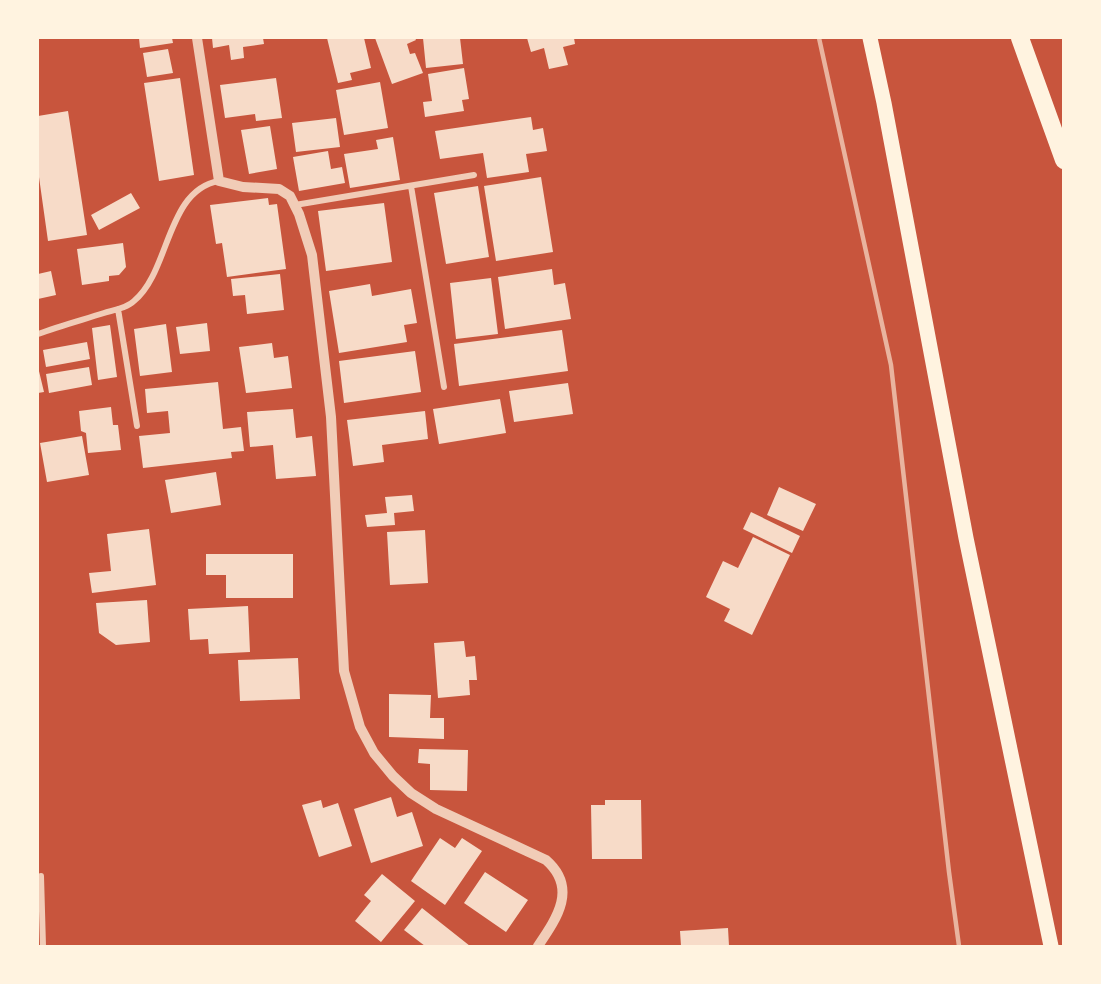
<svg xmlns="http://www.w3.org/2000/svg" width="1101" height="984" viewBox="0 0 1101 984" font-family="'Roboto Condensed',sans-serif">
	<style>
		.building { fill: #f7dbc8 }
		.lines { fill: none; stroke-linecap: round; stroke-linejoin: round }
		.minor { stroke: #f1ccb7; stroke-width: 6 }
		.tertiary { stroke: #f1ccb7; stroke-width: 10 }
		.primary { stroke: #fff3e0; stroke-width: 15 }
		.motorway { stroke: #fff3e0; stroke-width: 18 }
		.rail { stroke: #e9b49f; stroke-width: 4.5 }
	</style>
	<rect width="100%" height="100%" fill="#c8553d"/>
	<!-- building -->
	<path class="building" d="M139 38H172L173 43 140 48Z
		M212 38H263L264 44 243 47 244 58 231 60 229 45 213 48Z
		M327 38H364L371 68 350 73 352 80 338 83Z
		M375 38H415L416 40 407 44 410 54 415 53 423 73 392 84Z
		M423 38H460L463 64 426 68Z
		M527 38H574L575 44 563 47 568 65 549 69 544 48 531 52Z
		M168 49 173 73 147 77 143 53Z
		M464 68 469 99 462 100 464 111 425 117 423 102 432 101 428 74Z
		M180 78 194 175 159 181 144 83Z
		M276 78 282 118 256 121 255 114 225 118 220 85Z
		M380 82 388 128 344 135 336 90Z
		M68 111 87 235 48 241 38 170V116Z
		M531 117 533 130 543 128 547 151 526 154 529 172 487 178 483 153 440 159 435 131Z
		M336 118 340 147 296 152 292 123Z
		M270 126 277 169 249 174 241 130Z
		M393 137 400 180 350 188 344 154 378 149 376 140Z
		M328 151 331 169 342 167 345 183 299 191 293 157Z
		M541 177 553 252 496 261 484 186Z
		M478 186 489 257 446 264 434 193Z
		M131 193 140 208 99 230 91 215Z
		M268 198 269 205 277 204 286 269 227 277 222 243 216 244 210 205Z
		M384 203 392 262 326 271 318 211Z
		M123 243 126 267 119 275 109 276V281L82 285 77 249Z
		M552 269 554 285 565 283 571 319 505 329 498 277Z
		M51 271 56 295 38 299V274Z
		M280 274 284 310 247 314 245 295 233 296 231 279Z
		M491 278 498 334 456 339 450 283Z
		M370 284 372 296 411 289 417 323 404 325 407 342 339 353 329 291Z
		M207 323 210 351 180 354 176 327Z
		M166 324 172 372 140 376 134 329Z
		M110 325 117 377 98 380 92 328Z
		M562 330 568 371 459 386 454 344Z
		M87 342 90 359 46 367 43 350Z
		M272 343 274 358 288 356 292 388 246 393 239 347Z
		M415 351 421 392 344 403 339 361Z
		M38 367 44 392 38 393Z
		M89 367 92 385 49 393 46 374Z
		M218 382 223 429 241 427 244 451 231 452 232 458 143 468 139 436 170 433 168 411 147 413 145 389Z
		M568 383 573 414 514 422 509 391Z
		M500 399 506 433 439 444 433 409Z
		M111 407 113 425H118L121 450 88 453 86 433 81 431 79 411Z
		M293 409 296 438 312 436 316 476 276 479 273 445 250 447 247 412Z
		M425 411 428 439 382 445 384 462 353 466 347 420Z
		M82 436 89 475 47 482 40 443Z
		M216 472 221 505 171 513 165 480Z
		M779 487 816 504 803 531 767 515Z
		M412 495 414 511 394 513 395 525 367 527 365 515 387 513 385 497Z
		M751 512 800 536 792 553 743 529Z
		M149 529 156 585 92 593 89 573 111 571 107 534Z
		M425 530 428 583 390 585 387 532Z
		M753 537 790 555 752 635 724 621 730 609 706 597 723 561 738 568Z
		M206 554H293V598H226V575H206Z
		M147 600 150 642 116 645 99 633 96 603Z
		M248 606 250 652 209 654 208 639 190 640 188 609Z
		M464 641 466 657 475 656 477 680H469L470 695 438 698 434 643Z
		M298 658 300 699 240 701 238 660Z
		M389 694 431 695 430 718H444V739L389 737Z
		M419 749 468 750 467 791 430 790V764L418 763Z
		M391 797 397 817 412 812 423 846 371 863 354 809Z
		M321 800 323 808 338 803 352 846 319 857 302 805Z
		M605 800H641L642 859H592L591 805H605Z
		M440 838 455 848 462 838 482 851 445 905 411 881Z
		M485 872 528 900 506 932 464 903Z
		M382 874 415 901 381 942 355 921 371 901 364 895Z
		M422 908 470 946H425L404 930Z
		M728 928 729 946H681L680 931Z"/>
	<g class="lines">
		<!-- minor -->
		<path class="minor" d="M411 186 444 387
			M295 205 474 175
			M118 309 137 426
			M38 334C59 326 82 320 104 313 114 310 127 308 134 301 170 272 166 190 219 181
			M41 876 43 946"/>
		<!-- tertiary -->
		<path class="tertiary" d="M197 38 219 181 243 187 279 189 290 196 299 214 312 255 331 417 344 671 360 727 374 753 393 776 411 793 436 809 546 860C578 888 557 918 538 946"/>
		<!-- primary -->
		<path class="primary" d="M870 38 884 103 966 538 1051 946"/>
		<!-- motorway -->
		<path class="motorway" d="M1020 38 1064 160"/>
		<!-- rail -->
		<path class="rail" d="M819 38 891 365 949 872 959 946"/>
	</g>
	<!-- border -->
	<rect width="1101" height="984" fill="none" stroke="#fff3e0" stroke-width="78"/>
</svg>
